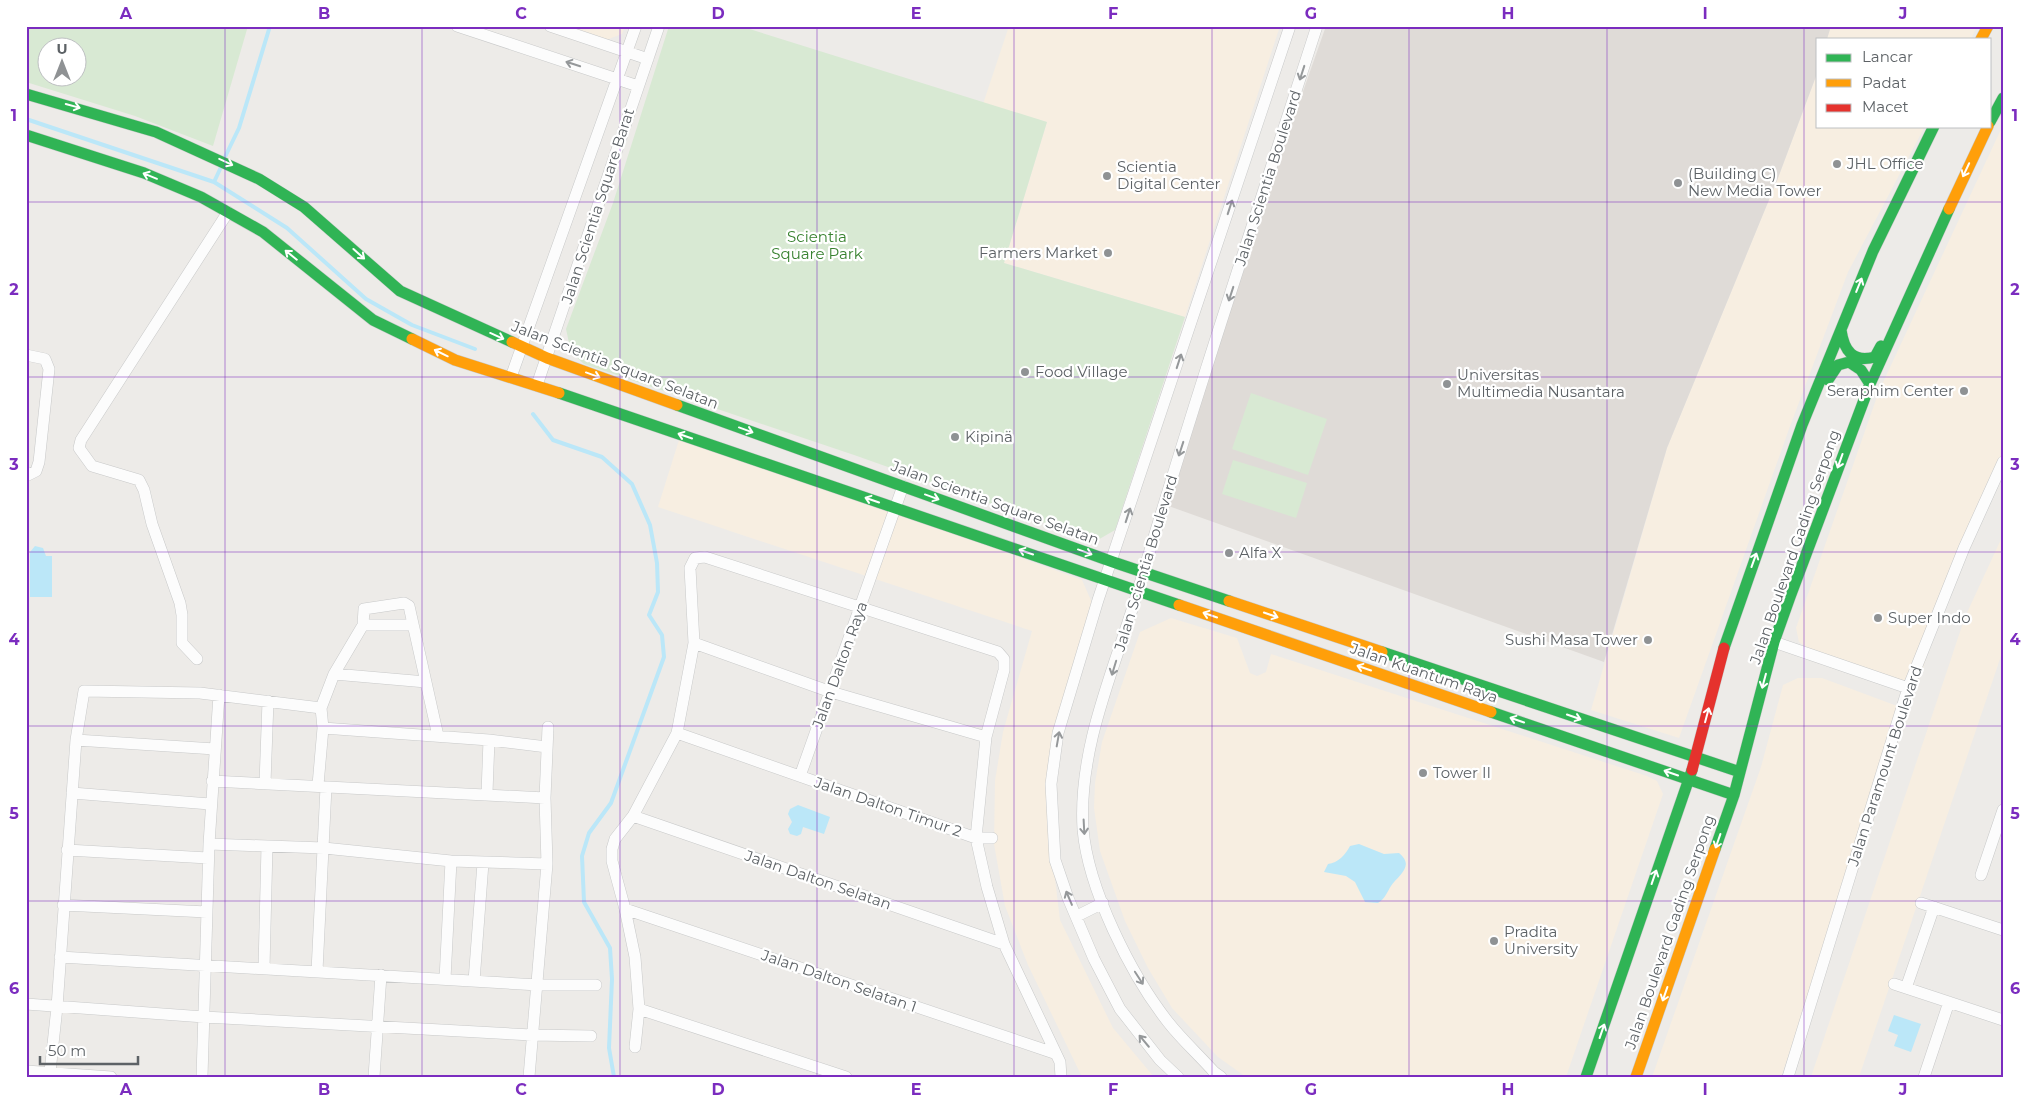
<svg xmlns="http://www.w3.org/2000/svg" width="2029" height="1103" viewBox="0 0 2029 1103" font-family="Montserrat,sans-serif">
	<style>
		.commercial { fill: #f7eee1 }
		.education { fill: #dfdbd7 }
		.green { fill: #d8e9d3; fill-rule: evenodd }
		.water { fill: #bbe7f8 }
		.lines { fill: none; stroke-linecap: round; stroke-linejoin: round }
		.stream { stroke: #bbe7f8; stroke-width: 4 }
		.street-casing { stroke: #c8c9c9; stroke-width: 12 }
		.fast-casing { stroke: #c9caca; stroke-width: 12 }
		.slow-casing { stroke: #c9caca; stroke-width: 12 }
		.jam-casing { stroke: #c9caca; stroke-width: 12 }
		.street { stroke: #fcfcfc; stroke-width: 11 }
		.fast { stroke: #30b455; stroke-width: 11 }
		.slow { stroke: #ff9f0a; stroke-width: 11 }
		.jam { stroke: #e5322d; stroke-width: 11 }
		.oneway { stroke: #95989a }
		.oneway2 { stroke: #fff }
		.grid { fill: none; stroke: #7b2cbf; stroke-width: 1; stroke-opacity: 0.55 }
		.poi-dot { fill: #8f9294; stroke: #fff; stroke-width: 2 }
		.labels { text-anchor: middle; stroke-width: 4.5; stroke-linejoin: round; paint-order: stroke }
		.poi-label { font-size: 15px; fill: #5d6266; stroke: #fff; text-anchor: start }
		.street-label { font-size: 15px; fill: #5d6266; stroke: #fff }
		.park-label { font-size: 15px; fill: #388230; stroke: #fff }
		.neatline { fill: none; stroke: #7b2cbf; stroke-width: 2 }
		.grid-label { font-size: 16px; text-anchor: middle; font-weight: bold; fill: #7b2cbf }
	</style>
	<rect width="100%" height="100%" fill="#edebe8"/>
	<!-- commercial -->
	<path class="commercial" d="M551 26H625L622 34 601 42Z
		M1009 26H1280L1185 317 1004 263 1047 122 983 104Z
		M1831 26H1977L1971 39H1827Z
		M1818 71V126H1925L1848 272 1789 429 1679 738 1591 710 1667 448 1778 178Z
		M2003 125V469L1940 610 1923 669 1905 683 1809 649 1799 642 1796 628 1879 391Z
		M679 440 849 495 1082 580 1093 605 1052 736 1051 846 1060 920 1113 1028 1154 1077H1082L1028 965 1005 906 994 844 995 781 1003 732 1032 631 658 507Z
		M2003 535V650L1859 1077H1811L1965 617Z
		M1171 618 1237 638 1250 673 1257 676 1266 672 1271 654 1647 776 1657 781 1663 794 1566 1077H1246L1218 1057 1172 1008 1148 968 1125 921 1100 851 1094 808 1095 783 1102 742 1140 632Z
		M1798 678H1822L1908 710 1781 1077H1652L1761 767 1783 685Z"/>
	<!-- education -->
	<path class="education" d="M1326 26H1831L1827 39H1818V71L1778 178 1667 448 1604 662 1163 504 1233 291Z"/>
	<!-- green -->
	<path class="green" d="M26 26H248L213 146 135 116 26 82ZM48 48H78V78H48Z
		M669 26H740L1047 122 1004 263 1185 317 1115 530 1096 541 857 456 584 364 571 352 566 329 613 203Z
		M1251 393 1327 419 1308 475 1232 449Z
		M1233 460 1307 483 1296 518 1222 494Z"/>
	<!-- water -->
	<path class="water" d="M35 546 43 548 46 556H52V597H30V552Z
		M798 805 830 817 824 834 803 827 801 834 797 836 790 834 788 829 792 822 788 814 790 809Z
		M1359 844 1384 854 1399 853C1415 866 1399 875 1391 886 1387 892 1385 899 1378 903L1365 902 1355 882 1346 876 1324 872 1328 864C1338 863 1346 854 1350 846Z
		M1894 1015 1921 1024 1911 1052 1894 1046 1898 1035 1888 1031Z"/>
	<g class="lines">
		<!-- stream -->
		<path class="stream" d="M26 119 214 182 287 228 366 299 412 325 475 349
			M224 159 239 128 270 26
			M214 182 222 165
			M533 414 553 440 602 457 632 484 650 525 657 563 658 592 649 615 662 635 664 657 611 803 589 833 582 856 584 902 610 948 612 979 609 1048 614 1077"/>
		<defs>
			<path id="street" d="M457 26 638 86
				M550 26 648 59
				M26 355 45 359 49 369 39 462 36 471 26 476
				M511 377 636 26
				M537 385 659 26
				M363 625H412
				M1774 642 1908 688
				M694 643 831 692 986 737
				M197 659 182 643V615L180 603 152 524 144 490 139 480 92 466 79 448 81 440 228 212
				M334 674 426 682
				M323 728 489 740 547 747
				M677 733 976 838H992
				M76 740 215 749
				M800 776 903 486
				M212 781 545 798
				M265 783 268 701
				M318 785 323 728 321 708
				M72 793 210 804
				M487 793 489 740
				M633 816 1004 944
				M209 844 324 848 451 861 547 864
				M67 850 208 858
				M1981 875 2003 810
				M1921 903 2003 930
				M63 905 207 912
				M625 909 1054 1053
				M1077 916 1103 903
				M60 957 538 985H596
				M264 968 267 846
				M317 971 326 787
				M445 979 451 861
				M474 981 483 863
				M1894 984 2003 1020
				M1906 988 1934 907
				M26 1004 204 1017 532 1035 591 1036
				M639 1009 846 1077
				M635 1047 639 1009 635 957 625 909 612 861V849L615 839 633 816 677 733 694 643 690 568 695 558 705 557 998 652 1004 659V670L986 737 976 838 987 887 1004 944 1060 1062 1061 1077
				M26 1071 111 1077
				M50 1072 57 1007 76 740 84 691 200 693 321 708 334 674 363 625 364 609 404 603 409 606 438 736
				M202 1077 209 844 219 695
				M374 1077 381 975
				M529 1077 547 864 545 798 548 727
				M1178 1077 1160 1060 1120 1009 1094 959 1068 898 1055 860 1051 784 1058 733 1098 600 1290 26
				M1221 1077 1214 1072C1199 1055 1182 1040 1168 1022 1131 975 1088 889 1083 829 1078 748 1114 670 1137 594 1193 404 1256 215 1317 26
				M1788 1077 1908 688 1964 548 2003 462
				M1924 1077 1949 1002"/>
			<path id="fast" d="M26 94 156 132 259 179 304 207 400 291 512 342
				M1990 122 2003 98
				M26 135 144 173 201 197 263 232 373 320 412 339
				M1841 330C1844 351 1853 363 1875 357L1881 346
				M1828 380 1838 365 1849 362 1861 370 1870 384
				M559 393 1179 605
				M677 405 1113 562 1229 601
				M1724 648 1802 425 1873 251 1934 126
				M1382 652 1740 772
				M1491 712 1734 795
				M1715 849 1734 795 1774 642 1790 597 1870 384 1949 209
				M1586 1077 1692 770"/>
			<path id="slow" d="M1981 39 1988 26
				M1949 209 1988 126
				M412 339 455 360 559 393
				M512 342 547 358 677 405
				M1229 601 1382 652
				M1179 605 1491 712
				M1636 1077 1715 849"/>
			<path id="jam" d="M1692 770 1724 648"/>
		</defs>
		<!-- street casing -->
		<use href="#street" class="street-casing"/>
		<!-- fast casing -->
		<use href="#fast" class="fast-casing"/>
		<!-- slow casing -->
		<use href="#slow" class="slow-casing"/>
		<!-- jam casing -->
		<use href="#jam" class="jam-casing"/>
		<!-- street -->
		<use href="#street" class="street"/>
		<!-- fast -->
		<use href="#fast" class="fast"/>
		<!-- slow -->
		<use href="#slow" class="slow"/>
		<!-- jam -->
		<use href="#jam" class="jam"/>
	</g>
	<!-- one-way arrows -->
	<defs><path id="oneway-shaft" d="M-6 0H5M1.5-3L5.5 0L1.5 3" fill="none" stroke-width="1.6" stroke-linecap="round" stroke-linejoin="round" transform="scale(1.25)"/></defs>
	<g class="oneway">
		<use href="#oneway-shaft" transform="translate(573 64) rotate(-162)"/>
		<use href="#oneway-shaft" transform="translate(1302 73) rotate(108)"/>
		<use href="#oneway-shaft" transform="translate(1230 207) rotate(-72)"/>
		<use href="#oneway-shaft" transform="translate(1231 294) rotate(108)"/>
		<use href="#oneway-shaft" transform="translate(1179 361) rotate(-72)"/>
		<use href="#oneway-shaft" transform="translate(1181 449) rotate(108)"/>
		<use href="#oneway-shaft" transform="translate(1128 515) rotate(-72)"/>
		<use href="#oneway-shaft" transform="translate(1114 668) rotate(107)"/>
		<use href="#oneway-shaft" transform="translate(1058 739) rotate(-80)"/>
		<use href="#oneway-shaft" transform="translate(1084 827) rotate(87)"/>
		<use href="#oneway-shaft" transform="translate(1069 898) rotate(-113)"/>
		<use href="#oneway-shaft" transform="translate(1139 978) rotate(57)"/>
		<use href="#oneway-shaft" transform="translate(1144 1041) rotate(-130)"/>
	</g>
	<g class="oneway2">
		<use href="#oneway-shaft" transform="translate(73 106) rotate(15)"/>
		<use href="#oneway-shaft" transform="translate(226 162) rotate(25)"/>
		<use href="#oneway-shaft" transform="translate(1966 170) rotate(115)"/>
		<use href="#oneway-shaft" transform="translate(150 176) rotate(-158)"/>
		<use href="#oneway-shaft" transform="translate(359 254) rotate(42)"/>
		<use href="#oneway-shaft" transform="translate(291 255) rotate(-141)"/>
		<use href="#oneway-shaft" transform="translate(1859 285) rotate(-68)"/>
		<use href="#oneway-shaft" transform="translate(497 336) rotate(24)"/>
		<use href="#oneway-shaft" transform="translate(441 353) rotate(-154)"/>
		<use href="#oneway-shaft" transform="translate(593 375) rotate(20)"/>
		<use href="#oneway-shaft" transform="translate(746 430) rotate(20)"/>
		<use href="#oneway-shaft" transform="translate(685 436) rotate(-161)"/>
		<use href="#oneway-shaft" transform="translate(1840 461) rotate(110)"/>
		<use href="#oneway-shaft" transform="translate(932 497) rotate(20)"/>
		<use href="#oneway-shaft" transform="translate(872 500) rotate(-161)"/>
		<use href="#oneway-shaft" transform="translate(1026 552) rotate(-161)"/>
		<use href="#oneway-shaft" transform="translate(1085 552) rotate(20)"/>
		<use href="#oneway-shaft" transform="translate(1754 560) rotate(-70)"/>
		<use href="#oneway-shaft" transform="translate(1210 615) rotate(-161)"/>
		<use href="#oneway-shaft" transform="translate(1271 615) rotate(19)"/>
		<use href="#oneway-shaft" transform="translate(1364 668) rotate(-161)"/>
		<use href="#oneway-shaft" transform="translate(1764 681) rotate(105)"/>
		<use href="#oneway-shaft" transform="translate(1707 715) rotate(-75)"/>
		<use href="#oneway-shaft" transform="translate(1574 717) rotate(19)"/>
		<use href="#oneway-shaft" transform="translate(1517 720) rotate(-161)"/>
		<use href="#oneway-shaft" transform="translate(1671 773) rotate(-161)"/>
		<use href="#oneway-shaft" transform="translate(1718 841) rotate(109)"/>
		<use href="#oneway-shaft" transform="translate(1654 877) rotate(-71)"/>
		<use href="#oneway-shaft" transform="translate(1665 994) rotate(109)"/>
		<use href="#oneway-shaft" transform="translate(1602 1031) rotate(-71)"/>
	</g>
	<!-- grid -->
	<path class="grid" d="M225 26V1077M422 26V1077M620 26V1077M817 26V1077M1014 26V1077M1212 26V1077M1409 26V1077M1607 26V1077M1804 26V1077M26 202H2003M26 377H2003M26 552H2003M26 726H2003M26 901H2003"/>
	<!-- markers -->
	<g class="poi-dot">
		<circle cx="1837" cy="164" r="5"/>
		<circle cx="1107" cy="176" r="5"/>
		<circle cx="1678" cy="183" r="5"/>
		<circle cx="1108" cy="253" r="5"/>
		<circle cx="1025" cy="372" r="5"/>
		<circle cx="1447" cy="384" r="5"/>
		<circle cx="1964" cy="391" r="5"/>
		<circle cx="955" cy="437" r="5"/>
		<circle cx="1229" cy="553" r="5"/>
		<circle cx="1878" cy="618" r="5"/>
		<circle cx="1648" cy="640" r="5"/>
		<circle cx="1423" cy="773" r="5"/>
		<circle cx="1494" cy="941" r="5"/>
	</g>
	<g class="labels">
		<!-- poi labels -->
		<g class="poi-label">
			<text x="1847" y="169">JHL Office</text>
			<text x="1117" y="172">Scientia<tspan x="1117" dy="17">Digital Center</tspan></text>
			<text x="1688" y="179">(Building C)<tspan x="1688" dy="17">New Media Tower</tspan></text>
			<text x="1098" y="258" text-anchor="end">Farmers Market</text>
			<text x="1035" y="377">Food Village</text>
			<text x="1457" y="380">Universitas<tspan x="1457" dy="17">Multimedia Nusantara</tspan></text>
			<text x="1954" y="396" text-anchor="end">Seraphim Center</text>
			<text x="965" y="442">Kipinä</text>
			<text x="1239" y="558">Alfa X</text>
			<text x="1888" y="623">Super Indo</text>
			<text x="1638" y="645" text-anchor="end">Sushi Masa Tower</text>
			<text x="1433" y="778">Tower II</text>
			<text x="1504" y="937">Pradita<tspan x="1504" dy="17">University</tspan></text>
		</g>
		<!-- street labels -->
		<g class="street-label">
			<text transform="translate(1268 178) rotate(-72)" y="5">Jalan Scientia Boulevard</text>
			<text transform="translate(598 206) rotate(-72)" y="5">Jalan Scientia Square Barat</text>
			<text transform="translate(615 365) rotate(21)" y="5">Jalan Scientia Square Selatan</text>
			<text transform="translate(995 503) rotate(20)" y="5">Jalan Scientia Square Selatan</text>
			<text transform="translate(1795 547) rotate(-71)" y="5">Jalan Boulevard Gading Serpong</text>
			<text transform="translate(1146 563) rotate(-73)" y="5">Jalan Scientia Boulevard</text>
			<text transform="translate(840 665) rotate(-70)" y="5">Jalan Dalton Raya</text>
			<text transform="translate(1424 673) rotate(19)" y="5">Jalan Kuantum Raya</text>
			<text transform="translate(1885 766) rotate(-72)" y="5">Jalan Paramount Boulevard</text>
			<text transform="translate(888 807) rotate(19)" y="5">Jalan Dalton Timur 2</text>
			<text transform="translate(818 880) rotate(19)" y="5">Jalan Dalton Selatan</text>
			<text transform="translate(1670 932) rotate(-71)" y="5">Jalan Boulevard Gading Serpong</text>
			<text transform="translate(839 981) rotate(19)" y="5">Jalan Dalton Selatan 1</text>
		</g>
		<!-- park labels -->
		<g class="park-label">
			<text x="817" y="242">Scientia<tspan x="817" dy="17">Square Park</tspan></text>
		</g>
	</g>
	<!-- border -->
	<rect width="2029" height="1103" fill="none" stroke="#ffffff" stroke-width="55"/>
	<!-- legend -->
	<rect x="1816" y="38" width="175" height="90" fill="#ffffff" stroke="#bec0c2"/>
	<rect x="1826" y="54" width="25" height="8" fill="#30b455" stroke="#bec0c2"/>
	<text x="1862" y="62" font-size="15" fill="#5d6266">Lancar</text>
	<rect x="1826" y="79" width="25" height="8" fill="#ff9f0a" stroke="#bec0c2"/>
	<text x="1862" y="88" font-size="15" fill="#5d6266">Padat</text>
	<rect x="1826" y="104" width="25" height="8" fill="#e5322d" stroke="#bec0c2"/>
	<text x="1862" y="112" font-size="15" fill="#5d6266">Macet</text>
	<!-- north arrow -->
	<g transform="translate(62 62)"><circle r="24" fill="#ffffff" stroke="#bec0c2"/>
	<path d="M0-4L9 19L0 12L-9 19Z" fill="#8f9294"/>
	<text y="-8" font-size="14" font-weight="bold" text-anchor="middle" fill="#5d6266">U</text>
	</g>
	<!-- scale -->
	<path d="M40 1056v8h98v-8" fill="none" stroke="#5d6266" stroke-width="2.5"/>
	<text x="48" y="1056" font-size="15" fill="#5d6266" stroke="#ffffff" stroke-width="4" paint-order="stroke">50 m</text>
	<rect x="28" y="28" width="1974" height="1048" class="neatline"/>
	<g class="grid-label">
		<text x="126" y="19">A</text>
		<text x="324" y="19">B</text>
		<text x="521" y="19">C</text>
		<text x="718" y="19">D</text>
		<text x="916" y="19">E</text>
		<text x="1113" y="19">F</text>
		<text x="1311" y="19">G</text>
		<text x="1508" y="19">H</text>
		<text x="1705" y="19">I</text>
		<text x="1903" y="19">J</text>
		<text x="14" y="121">1</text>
		<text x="2015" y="121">1</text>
		<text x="14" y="295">2</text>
		<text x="2015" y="295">2</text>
		<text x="14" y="470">3</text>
		<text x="2015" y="470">3</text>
		<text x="14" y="645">4</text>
		<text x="2015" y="645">4</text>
		<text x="14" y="819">5</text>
		<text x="2015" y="819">5</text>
		<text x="14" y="994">6</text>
		<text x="2015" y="994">6</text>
		<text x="126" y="1095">A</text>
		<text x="324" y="1095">B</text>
		<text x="521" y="1095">C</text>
		<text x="718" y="1095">D</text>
		<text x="916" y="1095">E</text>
		<text x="1113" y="1095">F</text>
		<text x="1311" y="1095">G</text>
		<text x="1508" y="1095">H</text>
		<text x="1705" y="1095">I</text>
		<text x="1903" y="1095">J</text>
	</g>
</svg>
